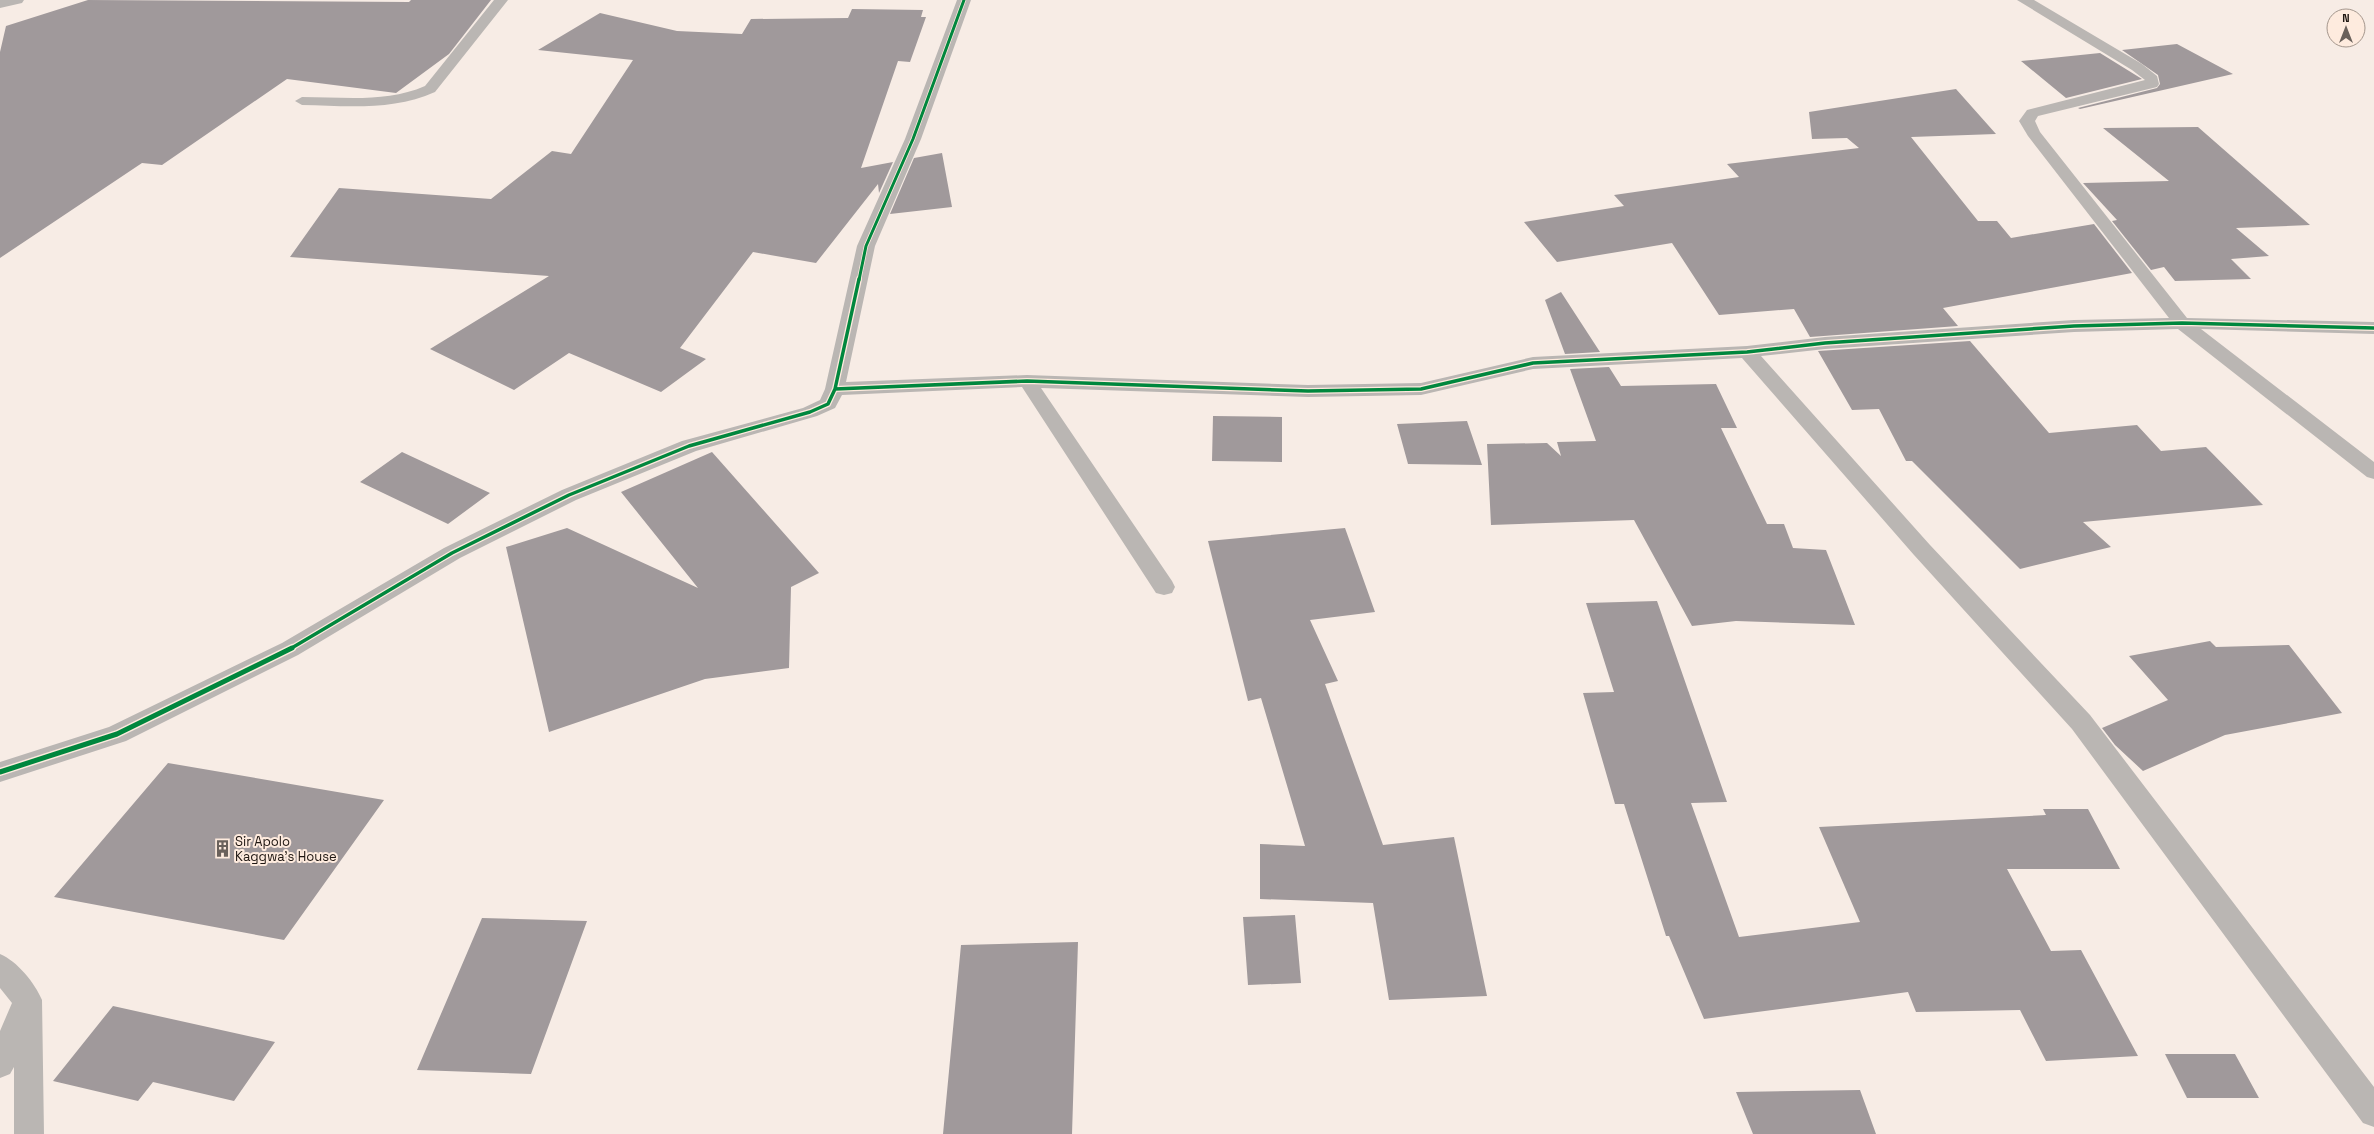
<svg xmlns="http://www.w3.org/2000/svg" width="2374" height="1134" viewBox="0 0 2374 1134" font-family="'Space Grotesk',sans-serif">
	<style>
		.building { fill: #a0999b }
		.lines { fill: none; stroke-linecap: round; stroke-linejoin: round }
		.minor { fill: #bab6b3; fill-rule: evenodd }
		.cycleway-far2-casing { stroke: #feebde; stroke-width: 4.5 }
		.cycleway-far1-casing { stroke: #feebde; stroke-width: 6 }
		.cycleway-casing { stroke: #feebde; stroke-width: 8 }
		.cycleway-far2 { stroke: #00873e; stroke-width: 3 }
		.cycleway-far1 { stroke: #00873e; stroke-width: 3.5 }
		.cycleway { stroke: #00873e; stroke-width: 5 }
		.labels { text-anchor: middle; stroke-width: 4; stroke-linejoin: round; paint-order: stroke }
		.poi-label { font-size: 13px; fill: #1e1611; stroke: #feebde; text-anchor: start }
	</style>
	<rect width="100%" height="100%" fill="#f7ece5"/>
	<!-- building -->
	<path class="building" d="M88 0 409 2 411 0H491L449 54 396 93 287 79 162 165 142 163 0 258V52L6 26Z
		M852 9 923 10 921 17H926L910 62 898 61 861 168 893 162 879 193 878 184 816 263 753 252 680 348 706 359 661 392 569 353 514 390 430 349 549 276 290 257 339 188 491 199 552 151 571 154 633 60 538 50 600 13 677 31 742 34 751 19 848 18Z
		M2177 44 2233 74 2080 109 2078 108 2157 88 2160 84 2158 75 2122 50Z
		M2100 53 2142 79 2066 98 2021 61Z
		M1956 89 1996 134 1911 137 1978 221H1997L2011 238 2094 224 2132 273 1943 308 1958 326 1810 337 1794 309 1719 315 1672 243 1557 262 1524 222 1624 206 1614 195 1739 177 1727 164 1859 148 1847 138 1812 139 1809 112Z
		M2198 127 2310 225 2236 228 2269 256 2231 259 2251 279 2175 281 2164 267 2151 270 2112 221 2117 220 2083 183 2169 181 2103 128Z
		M942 153 952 207 890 214 914 158Z
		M1561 292 1600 352 1565 354 1545 300Z
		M1970 341 2049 433 2137 425 2161 451 2206 447 2263 505 2083 522 2111 547 2020 569 1912 461H1906L1879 409 1852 410 1818 351Z
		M1609 367 1621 386 1716 384 1737 428H1721L1767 524H1784L1793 548 1826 550 1855 625 1736 621 1692 626 1634 520 1491 525 1487 444 1547 443 1561 456 1557 442 1596 441 1570 369Z
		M1213 416 1282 417V462L1212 461Z
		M1467 421 1482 465 1408 464 1397 424Z
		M402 452 490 493 448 524 360 482Z
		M712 452 819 573 791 587 789 668 705 679 549 732 506 547 567 528 698 588 621 492Z
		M1345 528 1375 612 1310 620 1338 681 1325 684 1383 845 1454 837 1487 996 1389 1000 1373 903 1260 899V844L1305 846 1261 698 1248 701 1208 541Z
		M1657 601 1727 802 1691 803 1739 937 1860 922 1819 827 2046 815 2043 809H2088L2120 869H2007L2051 951 2081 950 2138 1056 2046 1061 2020 1010 1916 1012 1908 992 1704 1019 1669 936H1666L1624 804H1615L1583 693 1614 692 1586 603Z
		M2210 641 2216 647 2289 645 2342 713 2225 735 2143 771 2115 745 2102 728 2168 700 2129 656Z
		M168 763 384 800 284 940 54 897Z
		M1295 915 1301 983 1248 985 1243 917Z
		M482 918 587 921 531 1074 417 1070Z
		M1078 942 1072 1134H943L961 945Z
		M113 1006 275 1042 234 1101 153 1082 138 1101 53 1081Z
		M2165 1054H2235L2259 1098H2187Z
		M1860 1090 1876 1134H1753L1736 1092Z"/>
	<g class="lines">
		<!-- minor -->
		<path class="minor" d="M0 0H24L22 3 0 8Z
			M494 0H508L435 92C393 111 347 106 302 105L295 101 302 97C343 97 386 103 425 86Z
			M957 0H971L921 139 875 246 846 382 1027 375 1308 385 1421 383 1533 357 1747 346 1825 337 2074 320 2169 318 2028 136 2019 121 2027 110 2145 80 2132 70 2017 0H2034L2142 64 2157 76 2159 84 2157 87 2038 116 2035 121 2040 132 2187 318 2374 322V334L2201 329 2374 462V479L2367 477 2178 329 2074 332 1825 349 1761 356 1930 545 2090 715 2374 1087V1127L2363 1123 2072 729 1914 555 1742 358 1533 369 1421 395 1308 397 1041 388 1172 581 1175 587 1172 593 1164 595 1156 593 1022 387 842 395 835 408 817 416 696 451 576 500 460 558 298 655 126 741 0 782V762L109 727 282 643 444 548 562 490 682 441 803 408 820 400 825 389 857 246 905 139Z
			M0 954C17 961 35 983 42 1000L44 1134H14V1067L10 1074 0 1078V1031L12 1003 0 988Z"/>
		<defs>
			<path id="cycleway-far2" d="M859 280 866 246 913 139 964 0"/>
			<path id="cycleway-far1" d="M835 389 1027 381 1308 391 1421 389 1533 363 1747 352 1825 343 2074 326 2182 323 2374 328
				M290 649 452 553 569 495 689 446 810 412 828 404 835 389 859 279"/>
			<path id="cycleway" d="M0 772 117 734 292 648"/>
		</defs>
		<!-- cycleway-far2 casing -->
		<use href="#cycleway-far2" class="cycleway-far2-casing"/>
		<!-- cycleway-far1 casing -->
		<use href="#cycleway-far1" class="cycleway-far1-casing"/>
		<!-- cycleway casing -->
		<use href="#cycleway" class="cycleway-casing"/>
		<!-- cycleway-far2 -->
		<use href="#cycleway-far2" class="cycleway-far2"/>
		<!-- cycleway-far1 -->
		<use href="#cycleway-far1" class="cycleway-far1"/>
		<!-- cycleway -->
		<use href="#cycleway" class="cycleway"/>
	</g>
	<!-- icons -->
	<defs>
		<symbol id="building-bare" viewBox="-9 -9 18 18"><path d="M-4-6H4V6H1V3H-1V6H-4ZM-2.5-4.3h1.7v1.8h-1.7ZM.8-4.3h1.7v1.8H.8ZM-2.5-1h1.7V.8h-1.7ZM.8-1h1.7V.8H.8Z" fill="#6a615b" stroke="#feebde" stroke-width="2.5" paint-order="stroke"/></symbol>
	</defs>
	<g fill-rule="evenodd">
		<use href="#building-bare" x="210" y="836" width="25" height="25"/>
	</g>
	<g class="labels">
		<!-- poi labels -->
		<g class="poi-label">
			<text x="235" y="846">Sir Apolo<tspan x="235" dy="15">Kaggwa's House</tspan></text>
		</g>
	</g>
	<!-- north arrow -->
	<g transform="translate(2346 28)"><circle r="19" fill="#feebde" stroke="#a4968c"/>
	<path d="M0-3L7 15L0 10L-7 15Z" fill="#6a615b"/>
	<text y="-6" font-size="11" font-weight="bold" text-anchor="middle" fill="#1e1611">N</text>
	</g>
</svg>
